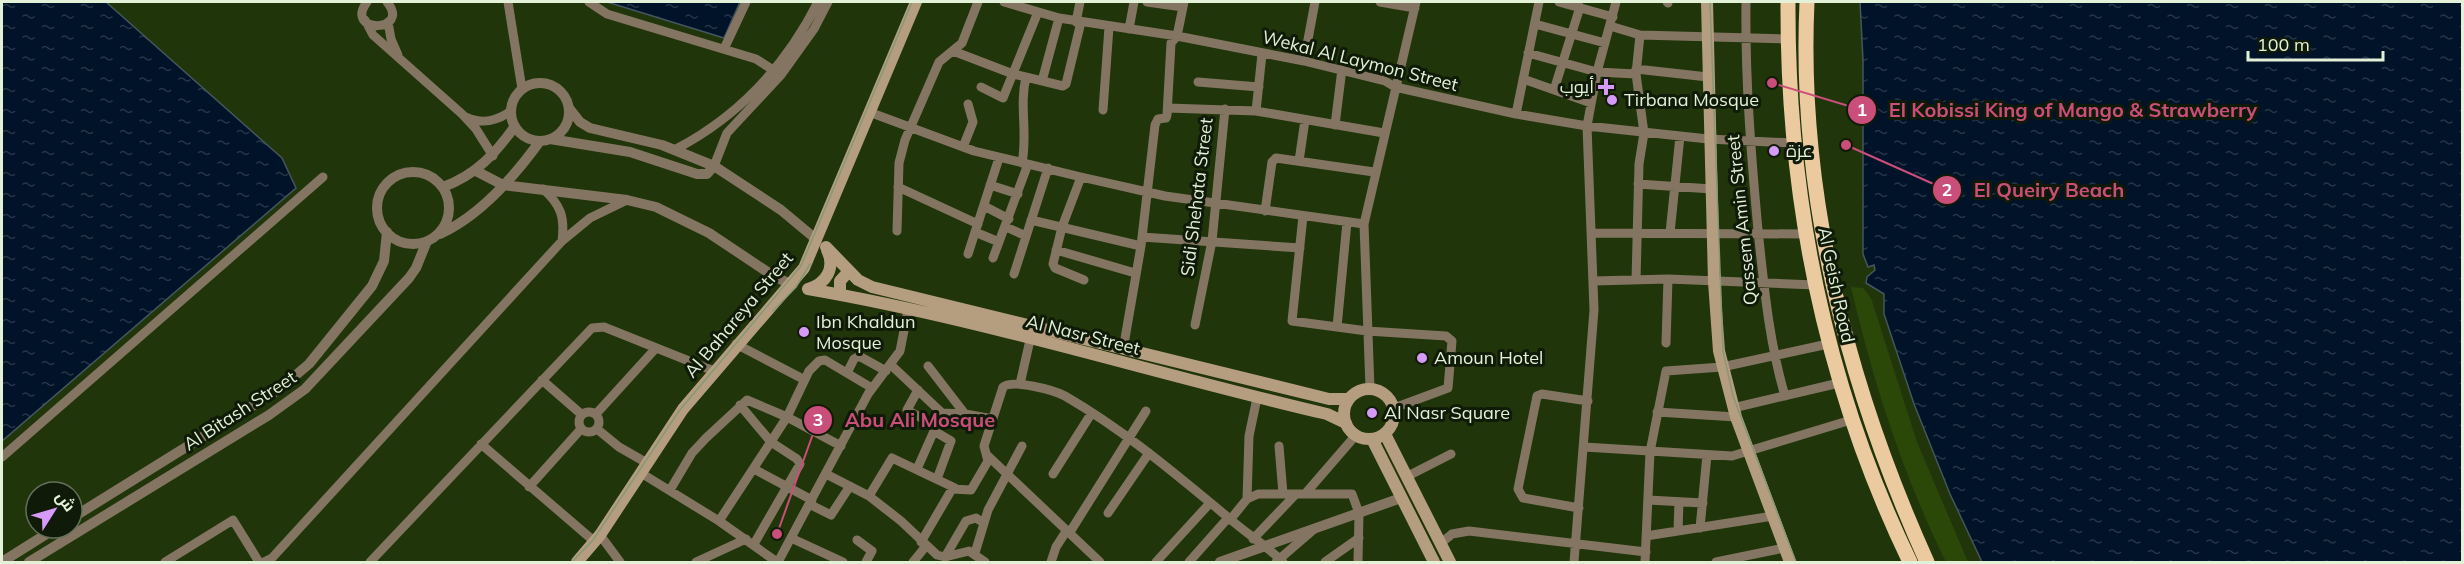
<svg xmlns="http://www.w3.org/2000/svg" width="2464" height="564" viewBox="0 0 2464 564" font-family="Mulish,Cairo,sans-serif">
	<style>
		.park { fill: #2b4809 }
		.water { fill: url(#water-ripples); stroke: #44565e; stroke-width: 1.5 }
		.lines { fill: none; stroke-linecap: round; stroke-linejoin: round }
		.minor { stroke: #847563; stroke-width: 9 }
		.tertiary { stroke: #847563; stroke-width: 10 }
		.secondary { stroke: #b59d80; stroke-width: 12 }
		.trunk { stroke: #eccaa0; stroke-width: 15 }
		.tram { stroke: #869876; stroke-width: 1.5 }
		.poi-dot { fill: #d69bf9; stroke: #101a08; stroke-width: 2 }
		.labels { text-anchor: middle; stroke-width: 6; stroke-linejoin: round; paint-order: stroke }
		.street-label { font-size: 18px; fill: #e2f1d8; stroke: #101a08 }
		.poi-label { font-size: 18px; fill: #e2f1d8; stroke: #101a08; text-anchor: start }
		.leader { fill: none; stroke: #ca4e7a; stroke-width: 2 }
		.callout-dot { fill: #ca4e7a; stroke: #101a08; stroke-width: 2 }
		.mark-label { font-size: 18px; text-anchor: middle; font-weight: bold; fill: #fff }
		.callout-label { font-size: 20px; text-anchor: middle; font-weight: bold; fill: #ca4e7a; stroke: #101a08; stroke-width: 6; stroke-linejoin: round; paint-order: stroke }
	</style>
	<defs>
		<pattern id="water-ripples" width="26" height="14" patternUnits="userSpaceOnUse" patternTransform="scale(1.5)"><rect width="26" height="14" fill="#011329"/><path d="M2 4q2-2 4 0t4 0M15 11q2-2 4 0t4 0" fill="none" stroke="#263647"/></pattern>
	</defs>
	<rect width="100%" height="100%" fill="#203509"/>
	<!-- park -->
	<path class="park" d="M1851 287 1863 288 1871 298 1917 442 1968 562H1946C1903 475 1873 382 1851 287Z"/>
	<!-- water -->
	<path class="water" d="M2 2H106L282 158 296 188 2 441Z
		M607 2H740L724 38Z
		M1860 2H2462V562H1982L1950 494 1914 404 1884 314V294L1866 283 1867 277 1875 270 1874 265 1868 267 1863 254V60Z"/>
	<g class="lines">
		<!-- minor -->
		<path class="minor" d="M367 2C343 34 412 33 387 2
			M508 2 522 89
			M589 2 607 14 756 59 781 75
			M1004 2 1059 18 1177 36 1304 61 1385 81 1395 87 1516 114 1587 126 1708 139 1793 143
			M1147 2 1183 7
			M1380 2 1415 8
			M1559 2 1613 17
			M1667 2 1668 3
			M1746 2C1745 78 1751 154 1758 230 1764 286 1769 342 1785 396
			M365 20 373 35 462 114 476 129 493 156
			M388 22 391 39 398 55
			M1076 22 1080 2
			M1535 24 1605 43
			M1610 26 1640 35 1788 39
			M1129 29 1134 2
			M724 49 746 2
			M953 51 1013 74 1063 86 1066 84 1081 22
			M1528 53 1597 72 1636 74
			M1304 61 1315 2
			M1636 69 1708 77
			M1523 79 1591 103
			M1042 81 1059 18
			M1198 82 1259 87
			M981 87 1003 98 1038 12
			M1554 90 1580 7
			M1168 108 1256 111 1384 133
			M1103 110 1109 27
			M1256 111 1262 54
			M869 112 974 151 1081 177 1165 196 1364 224
			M1516 114 1539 2
			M466 117C483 125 497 121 511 111
			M1335 125 1342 69
			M963 147 973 122 968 104
			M676 149C739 116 786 65 818 2
			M1299 161 1305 120
			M1022 163C1028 133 1019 106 1026 77
			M714 166 727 133 781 75 814 29 828 2
			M1081 177 1062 227 1053 264 1055 268 1084 280
			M1638 184 1712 189
			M990 185 1018 194
			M898 187 978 224
			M543 189C561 205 565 217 562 241
			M984 206 1009 219
			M1265 211 1272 162 1276 158 1374 172
			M1303 216 1292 321 1367 331 1446 336 1452 341 1448 388 1394 408
			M1031 220 1141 246
			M1006 227 1026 236
			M897 231 899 163 905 140 939 62 962 43 978 2
			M975 232 999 242
			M1592 233 1805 234
			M1670 233 1680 136
			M1142 237 1300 248
			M1056 250 1135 273
			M968 254 999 158
			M993 258 1028 164
			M1014 274 1048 168
			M1636 280 1639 164 1644 133 1636 74 1640 35
			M1594 281 1668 279 1815 285
			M1195 325 1212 241 1225 109
			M1337 327 1347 222
			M1666 343 1668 279
			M736 344 803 379
			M1123 350 1141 246 1155 125 1158 119 1166 118 1167 115 1171 43 1177 36 1184 2
			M891 365 942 413 965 414
			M928 366 965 414 993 419
			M847 373 854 359 859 356 886 371
			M542 380 581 414
			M1020 384 1030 340
			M1370 388 1364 224 1416 2
			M918 390 907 410 936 426
			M740 405 771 442 797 459 800 464 754 544
			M1733 408 1839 383
			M579 422a10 10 0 1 1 20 0a10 10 0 1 1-20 0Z
			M1657 412 1736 417
			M596 414 656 348
			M597 429 619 447 647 463
			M934 431 951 441 937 479
			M481 444 595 542
			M1279 446 1283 494
			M1584 447 1732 456 1851 420
			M988 456 1100 562
			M2 457 323 177
			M754 469 812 500
			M917 469 942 413
			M641 473 719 521 777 562
			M826 474 869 496 901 521 937 555 945 557 969 551 985 562
			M1053 474 1091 414
			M1406 477 1451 454
			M529 487 581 429
			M670 490 692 453 706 438 747 400 787 417 841 446
			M1305 494 1356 435
			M869 496 892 458 955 488
			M1247 499 1249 436 1257 398
			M1648 500 1703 503
			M809 504 831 515 850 486
			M1579 508 1523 498 1518 489 1537 396 1542 394 1588 401
			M1108 513 1149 453
			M1230 520 1247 499 1258 494H1352L1359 513 1358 562
			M719 521 787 417 809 371 819 361 825 360 872 388
			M1700 528 1707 455
			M1678 531 1679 502
			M1070 532 1146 411
			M600 535 620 562
			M1646 536 1773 516
			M791 538 843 562
			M1253 539 1296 494
			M857 540 872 551 866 562
			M921 542 952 489 971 490 988 461 984 446 1003 387C1012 379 1054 390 1065 396 1124 430 1177 475 1230 519 1247 534 1267 546 1283 562
			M1440 544 1452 534 1469 531 1646 552
			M975 553 988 510 1022 446
			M945 557 966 521 976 518 984 523
			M165 562 233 520 259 562
			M264 562 272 558 562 241 590 218 627 200
			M370 562 592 328 604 327 714 371
			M696 562 746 539
			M778 562 868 394 900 351 908 310
			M913 562 926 546
			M1051 562 1056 547 1067 530
			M1156 562 1210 503
			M1189 562 1228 518
			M1276 562 1313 530
			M1325 562 1359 538
			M1574 562 1594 310 1587 126 1597 72 1616 2
			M1645 562 1650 452 1666 371 1722 367 1828 344
			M1716 562 1784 548"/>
		<!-- tertiary -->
		<path class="tertiary" d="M511 112a29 29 0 1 1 58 0a29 29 0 1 1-58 0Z
			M569 108 580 122 590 128 662 145 714 166 781 210 817 240
			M550 139 630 152 697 174H707L714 166
			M476 171 503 185 627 200 656 207 709 233 772 275 792 285
			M377 208a36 36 0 1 1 72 0a36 36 0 1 1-72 0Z
			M443 187C476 175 495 154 515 126
			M440 234C481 215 514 177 540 141
			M72 518 278 390 309 364 372 286 384 261 387 232
			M2 562 56 528
			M29 562 269 415 305 389 409 278 416 268 427 241
			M1220 562 1401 498"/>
		<!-- secondary -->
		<path class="secondary" d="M1707 2 1714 282 1719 351 1736 417 1790 562
			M826 247 858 280 872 287 1329 399H1349
			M808 289C983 319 1154 374 1327 414L1346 423
			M808 289C826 284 836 268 827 250
			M840 294V281L849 271
			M1344 414a25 25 0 1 1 50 0a25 25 0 1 1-50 0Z
			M1385 434 1450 562
			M1372 439 1434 562
			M577 562 600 535 683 409 804 268 916 2"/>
		<!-- trunk -->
		<path class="trunk" d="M1788 2C1787 197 1825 386 1910 562
			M1807 2C1798 195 1848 387 1927 562"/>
		<!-- tram -->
		<path class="tram" d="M1710 2 1723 351 1733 396 1796 562
			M773 311 796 287 810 264
			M572 562 593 540 679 411 801 266 912 2"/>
	</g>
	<!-- markers -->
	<g class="poi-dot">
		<path d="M1603 78h6v6h6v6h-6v6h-6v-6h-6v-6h6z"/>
		<circle cx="1612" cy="100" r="6"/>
		<circle cx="1774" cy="151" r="6"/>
		<circle cx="804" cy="332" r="6"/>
		<circle cx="1422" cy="358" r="6"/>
		<circle cx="1372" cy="413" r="6"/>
	</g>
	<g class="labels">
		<!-- street labels -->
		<g class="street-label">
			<text transform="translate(1360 61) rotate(14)" y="6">Wekal Al Laymon Street</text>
			<text transform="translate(1197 197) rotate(-83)" y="6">Sidi Shehata Street</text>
			<text transform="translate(1742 220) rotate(-96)" y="6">Qassem Amin Street</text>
			<text transform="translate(1836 285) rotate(78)" y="6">Al Geish Road</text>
			<text transform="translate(739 315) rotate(-50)" y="6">Al Bahareya Street</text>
			<text transform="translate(1083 335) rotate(14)" y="6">Al Nasr Street</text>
			<text transform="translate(240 411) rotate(-33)" y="6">Al Bitash Street</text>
		</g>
		<!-- poi labels -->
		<g class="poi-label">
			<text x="1594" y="93" text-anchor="end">أيوب</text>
			<text x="1624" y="106">Tirbana Mosque</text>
			<text x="1786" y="157">عزة</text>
			<text x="816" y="328">Ibn Khaldun<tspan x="816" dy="21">Mosque</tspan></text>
			<text x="1434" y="364">Amoun Hotel</text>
			<text x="1384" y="419">Al Nasr Square</text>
		</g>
	</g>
	<!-- callouts -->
	<path class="leader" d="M1772 83L1862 110M1846 145L1947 190M777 534L818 420"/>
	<g class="callout-dot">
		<circle cx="1772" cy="83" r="6"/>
		<circle cx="1846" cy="145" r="6"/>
		<circle cx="777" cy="534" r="6"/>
		<circle cx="1862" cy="110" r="15"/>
		<circle cx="1947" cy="190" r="15"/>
		<circle cx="818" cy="420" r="15"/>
	</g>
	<g class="mark-label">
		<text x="1862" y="116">1</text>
		<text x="1947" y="196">2</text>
		<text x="818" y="426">3</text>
	</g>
	<g class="callout-label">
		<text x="2073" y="117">El Kobissi King of Mango &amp; Strawberry</text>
		<text x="2049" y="197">El Queiry Beach</text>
		<text x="920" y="427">Abu Ali Mosque</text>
	</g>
	<!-- border -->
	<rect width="2464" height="564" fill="none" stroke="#e2f1d8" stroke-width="6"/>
	<!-- north arrow -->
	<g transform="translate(54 510) rotate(53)"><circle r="28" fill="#101a08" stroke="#64705b" stroke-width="1.5"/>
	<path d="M0-4.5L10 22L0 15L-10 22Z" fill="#d69bf9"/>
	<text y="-9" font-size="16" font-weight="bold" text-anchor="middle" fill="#e2f1d8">ش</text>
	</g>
	<!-- scale -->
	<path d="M2248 51v9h135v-9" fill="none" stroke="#e2f1d8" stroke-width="3"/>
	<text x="2257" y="51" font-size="18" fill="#e2f1d8" stroke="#101a08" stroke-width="4.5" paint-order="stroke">100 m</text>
</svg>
